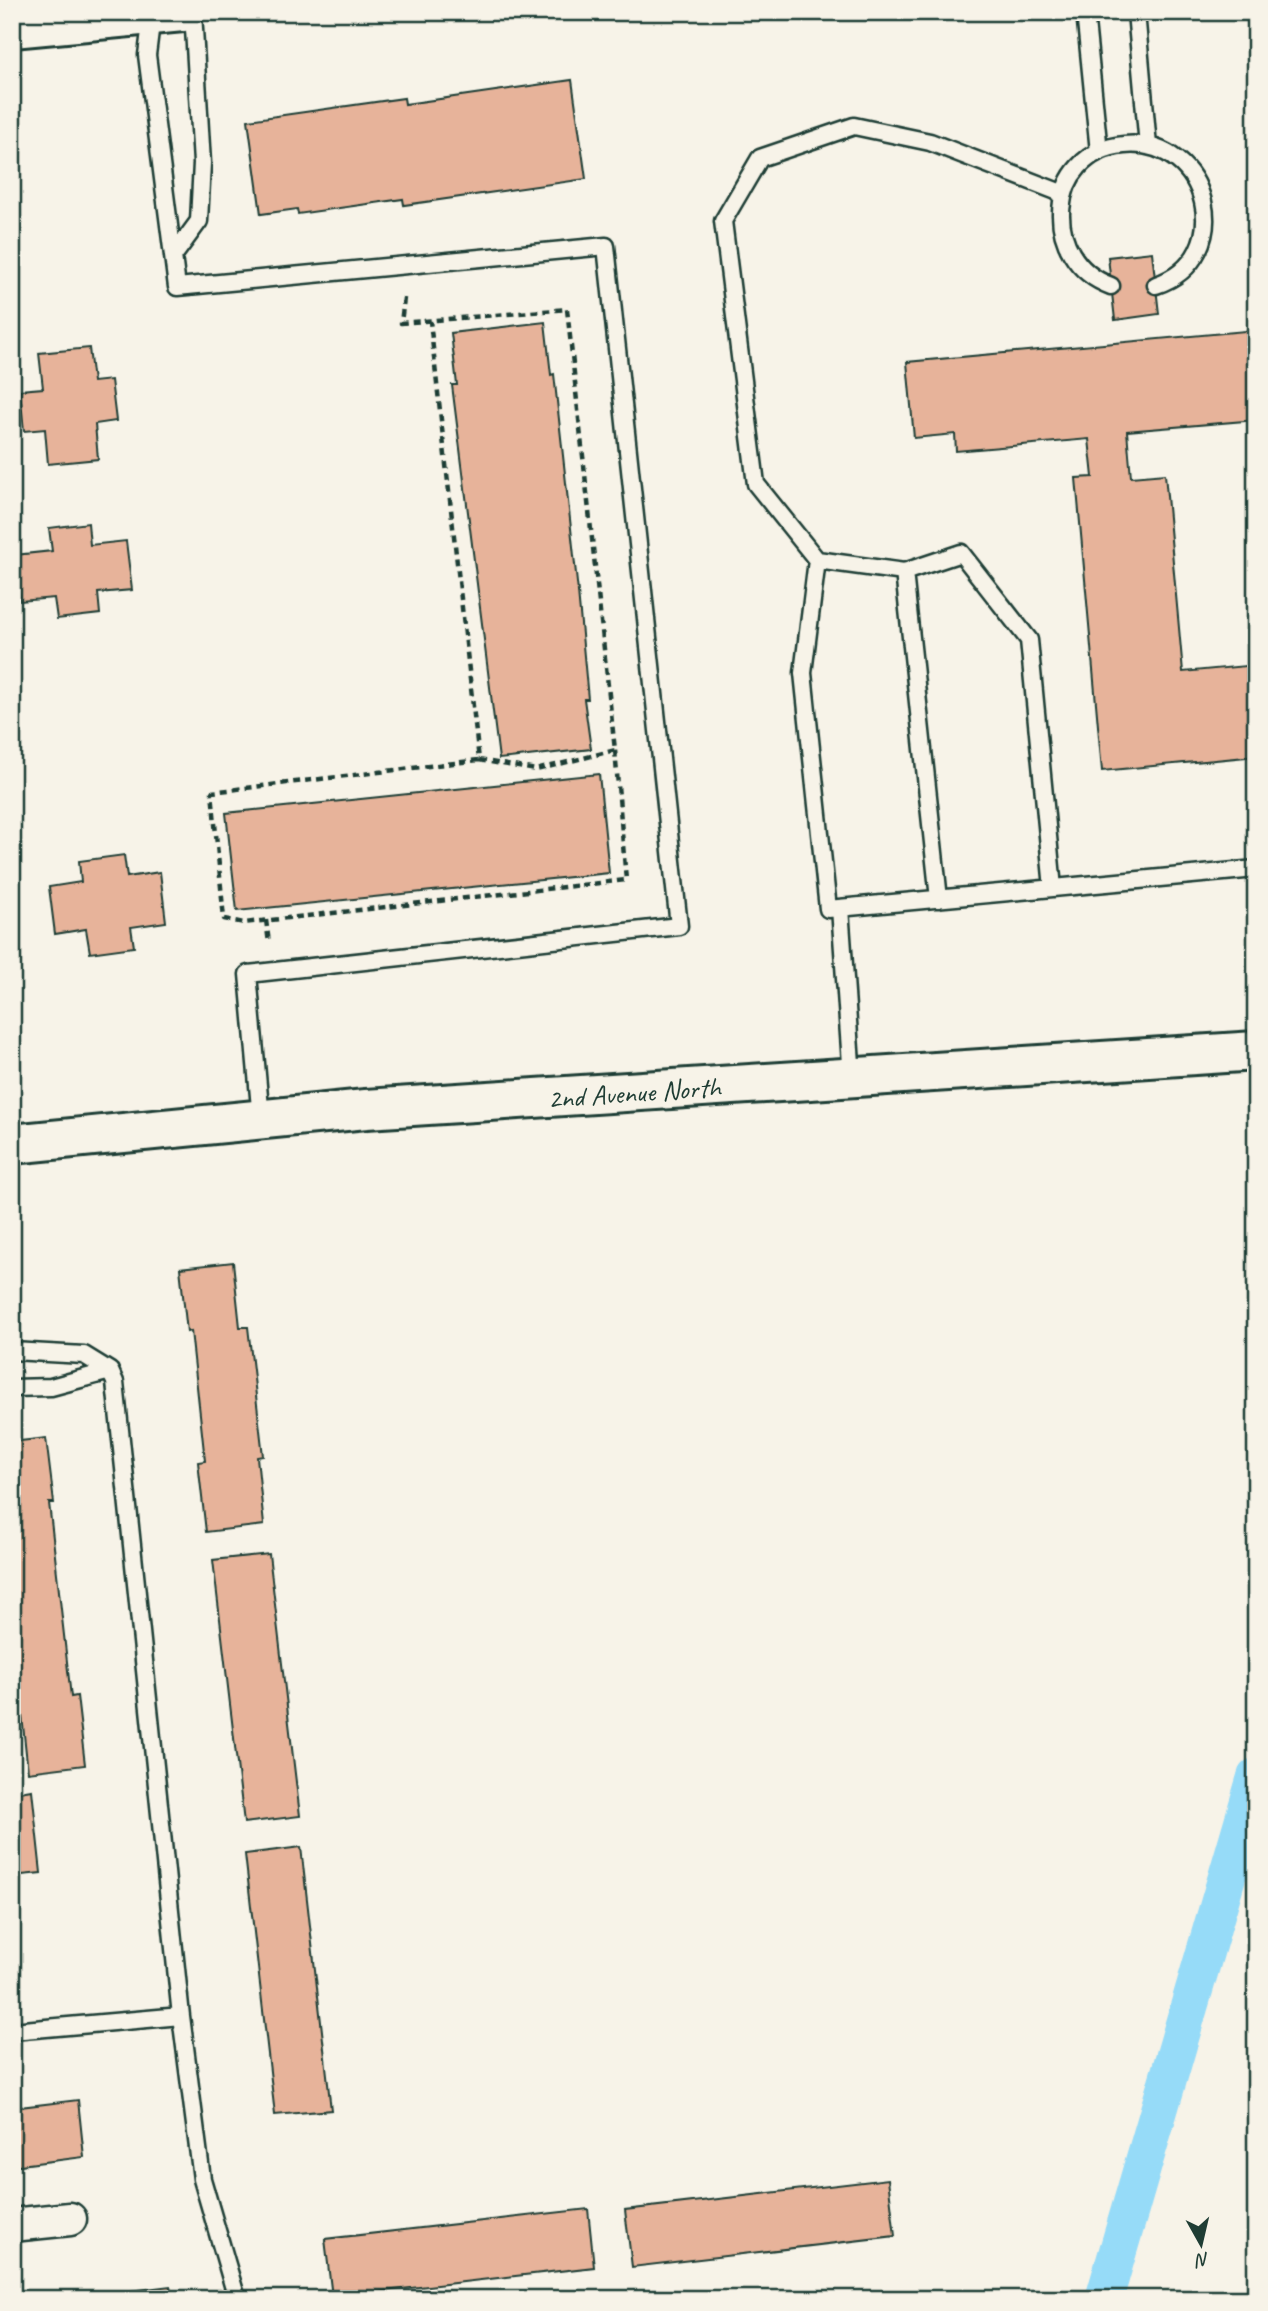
<svg xmlns="http://www.w3.org/2000/svg" width="1268" height="2311" viewBox="0 0 1268 2311" font-family="Caveat,sans-serif">
	<style>
		.lines { fill: none; stroke-linecap: round; stroke-linejoin: round }
		.canal { stroke: #96dbf8; stroke-width: 38 }
		.building { fill: #e7b39a; stroke: #1f3d34; stroke-width: 2 }
		.service-casing { stroke: #1f3d34; stroke-width: 21 }
		.minor-casing { stroke: #1f3d34; stroke-width: 37 }
		.tertiary-casing { stroke: #1f3d34; stroke-width: 44 }
		.primary-casing { stroke: #1f3d34; stroke-width: 44 }
		.path { stroke: #1f3d34; stroke-width: 4.5; stroke-dasharray: 7 5; stroke-linecap: butt }
		.service { stroke: #f7f3e8; stroke-width: 16 }
		.minor { stroke: #f7f3e8; stroke-width: 32 }
		.tertiary { stroke: #f7f3e8; stroke-width: 38 }
		.primary { stroke: #f7f3e8; stroke-width: 38 }
		.labels { text-anchor: middle; stroke-width: 7; stroke-linejoin: round; paint-order: stroke }
		.street-label { font-size: 28px; fill: #1f3d34; stroke: #f7f3e8 }
	</style>
	<rect width="100%" height="100%" fill="#f7f3e8"/>
	<filter id="ink" filterUnits="userSpaceOnUse"><feTurbulence type="fractalNoise" baseFrequency=".0143" numOctaves="2"/><feDisplacementMap in="SourceGraphic" scale="14" xChannelSelector="R" yChannelSelector="G"/><feConvolveMatrix kernelMatrix="1 2 1 2 8 2 1 2 1" color-interpolation-filters="sRGB"/></filter>
	<g filter="url(#ink)">
		<g class="lines">
			<!-- canal -->
			<path class="canal" d="M1104 2299 1256 1777"/>
		</g>
		<!-- building -->
		<path class="building" d="M572 80 586 179 404 205 403 199 298 214 297 209 261 214 248 120 404 98 405 104Z
			M1152 252 1159 314 1115 320 1108 257Z
			M545 322 551 375 554 374 578 592 588 699H584L591 749 499 759 452 385H457L451 333Z
			M1256 330V420L1127 431 1131 477 1165 474 1183 672 1256 665V756L1102 771 1076 478 1093 477 1089 439 956 451 955 434 914 438 907 362Z
			M89 348 93 382 111 380 116 421 95 424 98 459 48 464 45 429 24 431 20 390 43 388 39 353Z
			M88 523 90 545 126 541 132 590 98 593 100 614 57 619 54 598 20 601 15 555 52 551 49 528Z
			M599 774 609 873 237 911 226 813Z
			M124 855 127 877 160 872 166 922 131 927 134 947 90 953 86 929 55 934 49 887 81 882 79 861Z
			M233 1262 240 1327H248L263 1456 257 1457 264 1525 206 1532 198 1462 205 1461 191 1331 187 1332 180 1268Z
			M46 1438 54 1503H49L71 1697 77 1696 85 1765 28 1772 21 1706 16 1707 12 1675V1442Z
			M269 1554 300 1816 244 1823 213 1560Z
			M32 1790 41 1873 12 1876V1793Z
			M301 1847 331 2110 275 2115 245 1854Z
			M78 2100 84 2157 12 2166V2108Z
			M888 2179 895 2236 632 2267 625 2210Z
			M588 2209 594 2267 332 2297 325 2239Z
			M170 2286 172 2299H114L113 2293Z"/>
		<g class="lines">
			<defs>
				<path id="service" d="M1085 12 1099 152
					M1136 12 1148 146
					M152 15 147 55 177 287 606 246 679 926 248 974 261 1119
					M1064 194 930 142 854 126 760 158 723 221 756 484 817 560 803 673 828 909 1256 869
					M174 255 199 221 202 163 193 12
					M1111 286C1039 260 1046 152 1124 145 1210 137 1238 258 1156 285
					M817 560 904 572 961 553 1029 640 1053 888
					M904 572 939 899
					M840 908 852 1078
					M12 1351 84 1355 110 1371 51 1387 12 1388
					M181 2016 202 2179 237 2299
					M12 2031 181 2016 115 1382 110 1371"/>
				<path id="minor" d="M12 2225 70 2219"/>
				<path id="tertiary" d="M12 1144 366 1109 1256 1051"/>
				<path id="primary" d="M12 28 183 12"/>
			</defs>
			<!-- service casing -->
			<use href="#service" class="service-casing"/>
			<!-- minor casing -->
			<use href="#minor" class="minor-casing"/>
			<!-- tertiary casing -->
			<use href="#tertiary" class="tertiary-casing"/>
			<!-- primary casing -->
			<use href="#primary" class="primary-casing"/>
			<!-- path -->
			<path class="path" d="M404 298 401 323 567 309 615 750 626 880 244 923 224 919 212 792 479 760 430 321
				M479 760 536 770 615 750
				M266 920 269 943"/>
			<!-- service -->
			<use href="#service" class="service"/>
			<!-- minor -->
			<use href="#minor" class="minor"/>
			<!-- tertiary -->
			<use href="#tertiary" class="tertiary"/>
			<!-- primary -->
			<use href="#primary" class="primary"/>
		</g>
	</g>
	<g class="labels">
		<!-- street labels -->
		<g class="street-label">
			<text transform="translate(634 1092) rotate(-4)" y="10">2nd Avenue North</text>
		</g>
	</g>
	<!-- margin -->
	<rect width="1268" height="2311" fill="none" stroke="#f7f3e8" stroke-width="42"/>
	<rect x="21" y="21" width="1226" height="2269" fill="none" stroke="#1f3d34" stroke-width="2.5" filter="url(#ink)"/>
	<!-- north arrow -->
	<g transform="translate(1201 2244) rotate(172)" stroke="#f7f3e8" stroke-width="5" paint-order="stroke">
	<path d="M0-5L12 26L0 18L-12 26Z" fill="#1f3d34"/>
	<text y="-10" font-size="19" font-weight="bold" text-anchor="middle" fill="#1f3d34">N</text>
	</g>
</svg>
